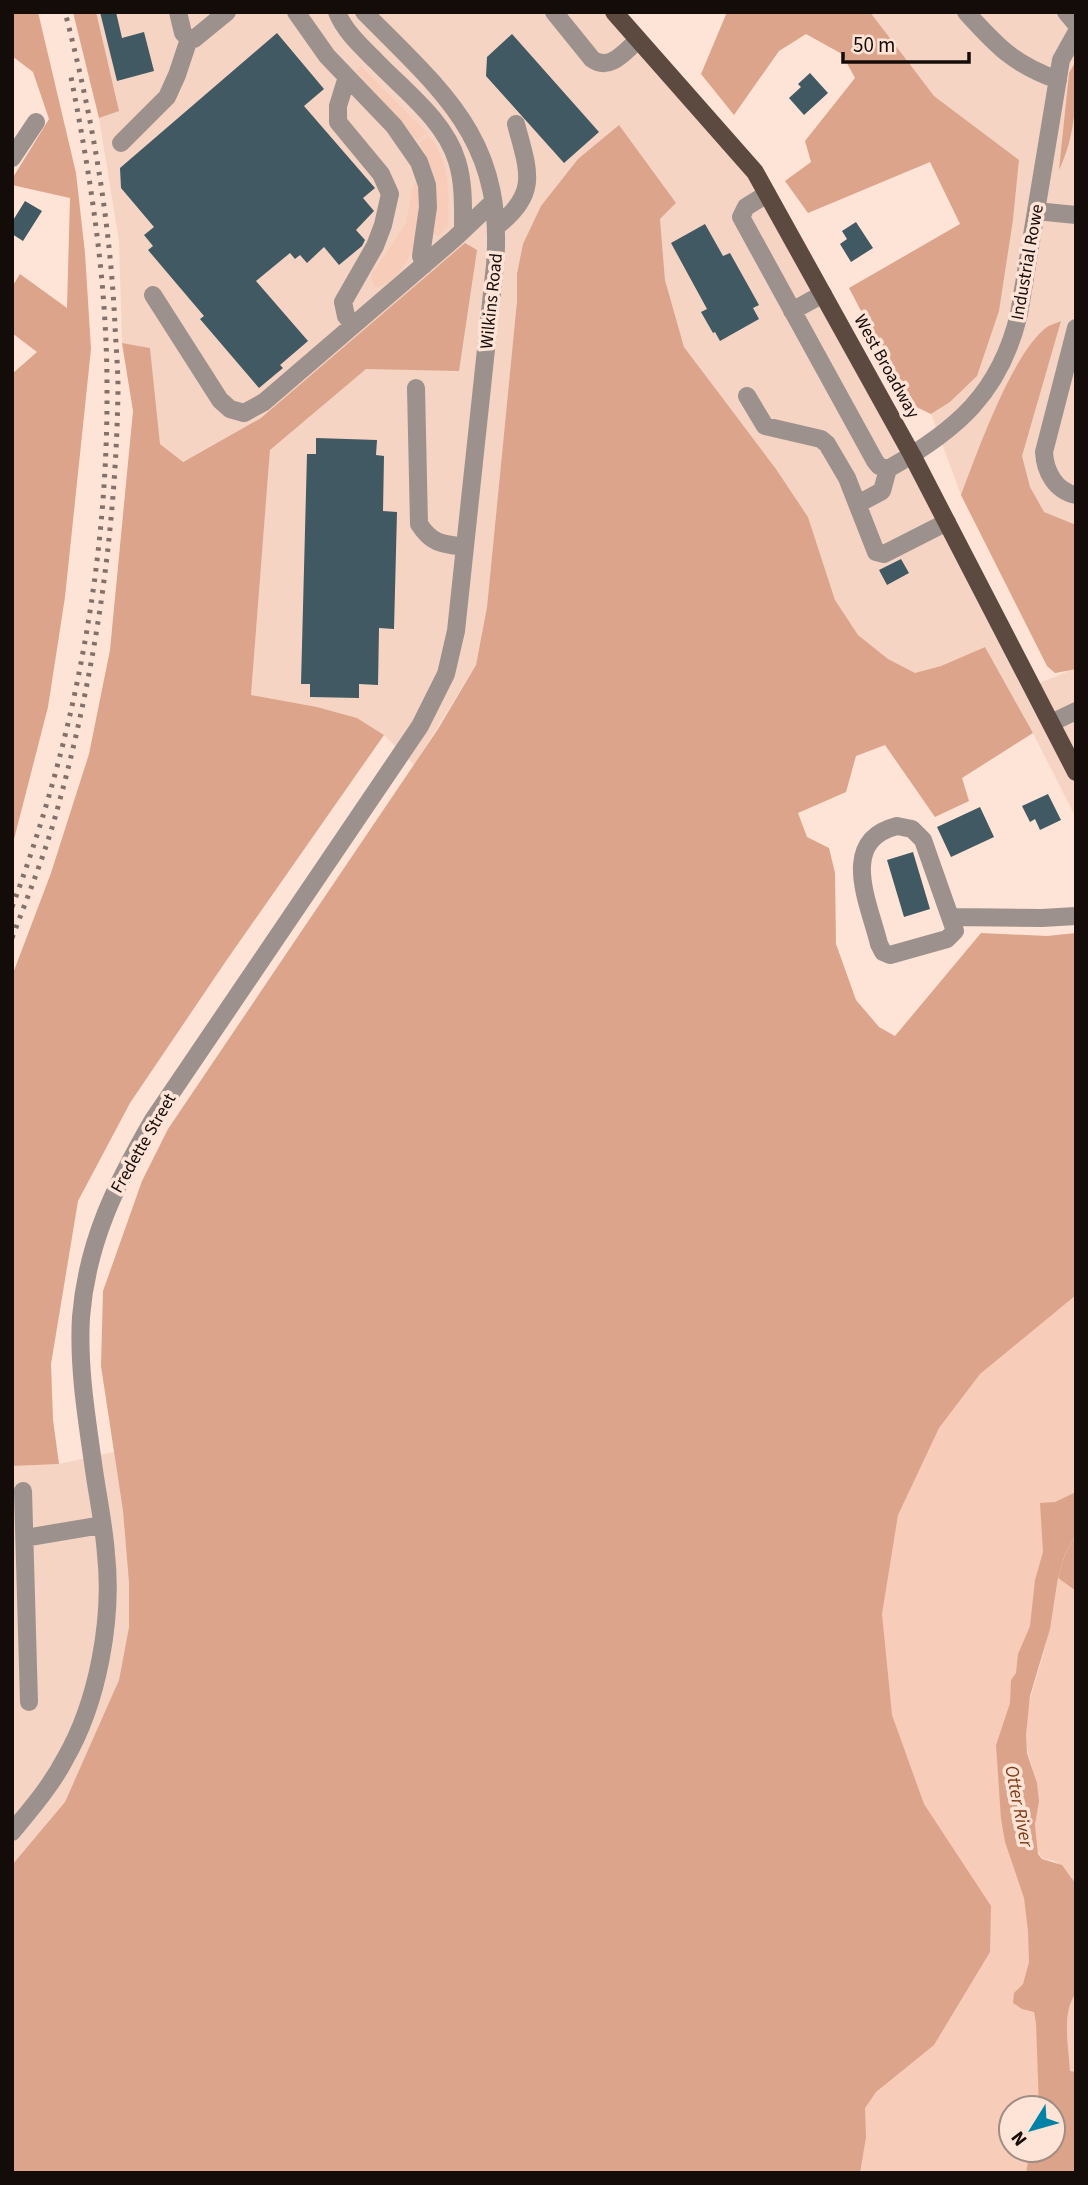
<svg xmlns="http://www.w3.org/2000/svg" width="1088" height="2185" viewBox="0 0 1088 2185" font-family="'Source Sans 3',sans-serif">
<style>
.built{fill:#f5d4c4}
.green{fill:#f7cdb9}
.forest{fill:#dca48a}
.water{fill:#dba48a}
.building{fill:#405963}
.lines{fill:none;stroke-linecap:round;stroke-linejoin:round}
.minor{stroke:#9c918c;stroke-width:18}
.major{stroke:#5c4a41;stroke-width:18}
.rail{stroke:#82716a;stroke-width:5;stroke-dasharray:3.5 7;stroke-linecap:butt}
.labels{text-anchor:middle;stroke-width:7;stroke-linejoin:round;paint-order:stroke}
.street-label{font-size:18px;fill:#140c08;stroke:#fee3d7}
.water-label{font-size:19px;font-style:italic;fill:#7b3812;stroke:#fee3d7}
</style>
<rect width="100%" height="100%" fill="#fee3d7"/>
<path class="built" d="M73 12H614L755 172 1032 686 1069 671 1055 673 1047 666 961 495 931 414 950 402 977 376 999 310 1013 220 1019 160 934 96 870 12H1076V818L1033 733 985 647 941 666 915 674 888 659 858 635 835 600 808 517 776 469 684 347 665 280 660 219 676 203 517 274V301L487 607 476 665 414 765 384 735 357 718 317 707 251 695 270 450 261 418 182 462 160 444 150 348 122 343 119 241 99 118Z
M114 1452 123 1511 129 1583V1627L119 1680 65 1802 12 1865V1466L59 1464Z"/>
<path class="green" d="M361 66 427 133 417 140 356 71Z
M429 136C451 163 449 194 448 227L438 236 434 234C433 195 441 179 419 143Z
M417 182C430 211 411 283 375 287L371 280 372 274 406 223 413 186Z
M687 902 1076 1230V1511L1008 1727 1053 2108H1011V2150H1053L1054 2173H639Z
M1058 1578 1076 1591V1884C1070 1875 1064 1866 1054 1861 1049 1859 1043 1861 1040 1855 1028 1840 1039 1815 1038 1798 1038 1776 1026 1757 1026 1735 1025 1709 1034 1686 1041 1662 1049 1634 1054 1607 1058 1578Z
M1076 1993V2072L1072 2074 1070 2072C1069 2048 1061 2013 1076 1993Z"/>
<path class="forest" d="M12 12H38L76 173 85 253 91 349 65 597 48 707 12 847V374L37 352 12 333V287L20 274 67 308 70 198 12 185V179L49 119 33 72 12 56Z
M73 12H96L119 111 99 118Z
M727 12H870L934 96 1019 160 1013 220 999 311 977 376 950 402 931 414 910 404 849 288 960 224 930 162 808 213 785 181 811 162 805 141 855 78 842 54 806 34 779 51 734 115 701 74Z
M1076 61C1076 100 1076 135 1059 170L1069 73Z
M619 125 676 203 660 219 665 280 684 347 776 469 808 517 835 600 858 635 888 659 915 673 941 666 985 647 1033 733 962 778 969 801 935 817 885 745 856 756 846 792 798 813 807 837 829 848 835 873 836 944 856 1000 879 1027 895 1036 981 933 1047 936 1076 933V1295L980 1374 939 1428 898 1515 882 1614 892 1715 924 1804 991 1906 990 1952 934 2045 876 2092 865 2108 866 2137 860 2173H12V1865L65 1802 119 1680 129 1627V1583L123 1511 101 1366 103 1291 142 1181 168 1129 438 729 476 665 487 607 517 301V274L523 244 541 206 578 159Z
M465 243 477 250 459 371 366 369 270 450 251 695 317 707 357 718 384 735 226 961 130 1103 78 1201 51 1364 53 1420 59 1464 12 1466V976L51 873 89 754 110 650 133 411 122 343 150 348 160 444 183 462 261 418Z
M1061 321 1022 456 1030 487 1044 512 1076 525V669L1055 673 1047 666 961 495C977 453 1012 353 1047 327 1050 325 1057 323 1061 321Z
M1076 1535V1591L1058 1578 1065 1554Z"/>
<path class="water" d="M1076 1492V1535L1065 1554 1058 1578 1050 1629 1030 1696 1026 1735 1027 1753 1037 1783 1039 1801 1035 1825 1038 1854 1042 1859 1062 1865 1076 1884V1993C1061 2013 1069 2048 1070 2071L1076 2072V2173H1026L1030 2150H1053V2108H1039L1036 2023 1034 2012 1022 2009 1013 2003 1014 1993 1023 1984 1029 1962 1028 1931 1024 1898 1005 1842 1001 1819 996 1745 1010 1703 1011 1680 1016 1673 1018 1654 1030 1626 1035 1580 1043 1552 1040 1503 1055 1502Z"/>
<path class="building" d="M100 12H116L122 38 144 32 154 71 117 81Z
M277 33 324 89 304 106 375 188 363 198 374 211 356 230 365 240 362 246 339 265 324 247 307 263 300 255 295 259 290 253 256 281 308 341 280 365 283 368 259 388 200 319 204 316 148 250 153 246 144 235 154 227 121 188 120 168Z
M512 34 599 132 564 163 486 76 487 57Z
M810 73 828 93 804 115 789 98 801 87 798 84Z
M25 201 42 211 23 241 12 234V222Z
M856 222 873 248 851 262 840 244 847 239 842 231Z
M705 224 723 256 730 253 759 305 753 308 759 319 720 341 715 332 713 333 701 312 707 309 671 243Z
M316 438 377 440 376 455 384 456 383 511 397 512 394 629 379 628 378 685 359 684V698L310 697V684H301L307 454H316Z
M901 559 909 573 887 585 879 570Z
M1048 794 1061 820 1040 830 1035 819 1030 822 1022 806Z
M980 807 994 837 951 857 937 827Z
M913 852 930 909 904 917 887 860Z"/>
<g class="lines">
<path class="minor" d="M178 12 183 33 189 39H194L227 12
M296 12 327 56 394 126 419 162 427 185 428 207 421 256 424 265
M337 12C344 31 363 48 377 62 405 91 445 121 457 161 464 183 463 207 463 230
M554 12 592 59C610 72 625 51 638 40
M966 12C997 46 1013 64 1058 80
M1066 12 1076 24
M347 77 338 106V122L381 174 390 194 383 225 375 246 343 302 346 316 353 325
M121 143 167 97 177 75 189 39
M12 158 36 122
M767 194 746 207 741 217 875 461 879 466 888 469C957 430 1000 393 1019 314L1061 60 1076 33
M1036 211 1076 215
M497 226C540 193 528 170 516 124
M153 295 220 400 230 409 244 413 264 402 455 238 493 202
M792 311 823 294
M1076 328 1044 452C1045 471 1055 491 1076 495
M416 388 419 524C432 544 442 544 465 547
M747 396 765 426 821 439 827 444 847 478 876 552 884 554 947 522
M858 504 882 491 888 469
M1051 723 1076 711
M897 826 912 829 923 840 955 931 947 939 890 955 883 952 879 944C869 903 838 841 897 826Z
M952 917 1042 918 1076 916
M23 1491 29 1702
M25 1538 102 1525
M12 1832C31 1809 51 1786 65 1759 98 1702 113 1619 106 1554 104 1526 98 1498 94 1470 87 1420 78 1368 81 1317 87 1242 116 1184 153 1120L420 726 446 674 456 631 495 265C505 140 444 93 364 12"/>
<path class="major" d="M614 12 755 172 912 455 1076 772"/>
<path class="rail" d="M12 907C74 742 108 564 107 388 107 283 91 179 71 77
M12 938C29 893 47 849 59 803 96 668 116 529 118 389 118 368 116 347 115 326 110 219 92 115 65 12"/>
</g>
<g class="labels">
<g class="street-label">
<text transform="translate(1027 262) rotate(-80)" y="6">Industrial Rowe</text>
<text transform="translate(491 301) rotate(-84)" y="6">Wilkins Road</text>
<text transform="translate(887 366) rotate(61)" y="6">West Broadway</text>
<text transform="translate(143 1143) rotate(-60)" y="6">Fredette Street</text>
</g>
<g class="water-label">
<text transform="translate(1020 1806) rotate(79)" y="7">Otter River</text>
</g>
</g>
<rect width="1088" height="2185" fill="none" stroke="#140c08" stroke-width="28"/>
<g transform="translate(1032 2129) rotate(233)"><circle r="33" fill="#fee3d7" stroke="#a08d84" stroke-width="2"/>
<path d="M0-5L12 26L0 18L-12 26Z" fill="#0082a6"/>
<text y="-10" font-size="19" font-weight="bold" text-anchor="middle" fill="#140c08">N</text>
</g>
<path d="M843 52v10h126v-10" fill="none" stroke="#140c08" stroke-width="3.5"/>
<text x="853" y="52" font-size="21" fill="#140c08" stroke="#fee3d7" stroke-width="5" paint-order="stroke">50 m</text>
</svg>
